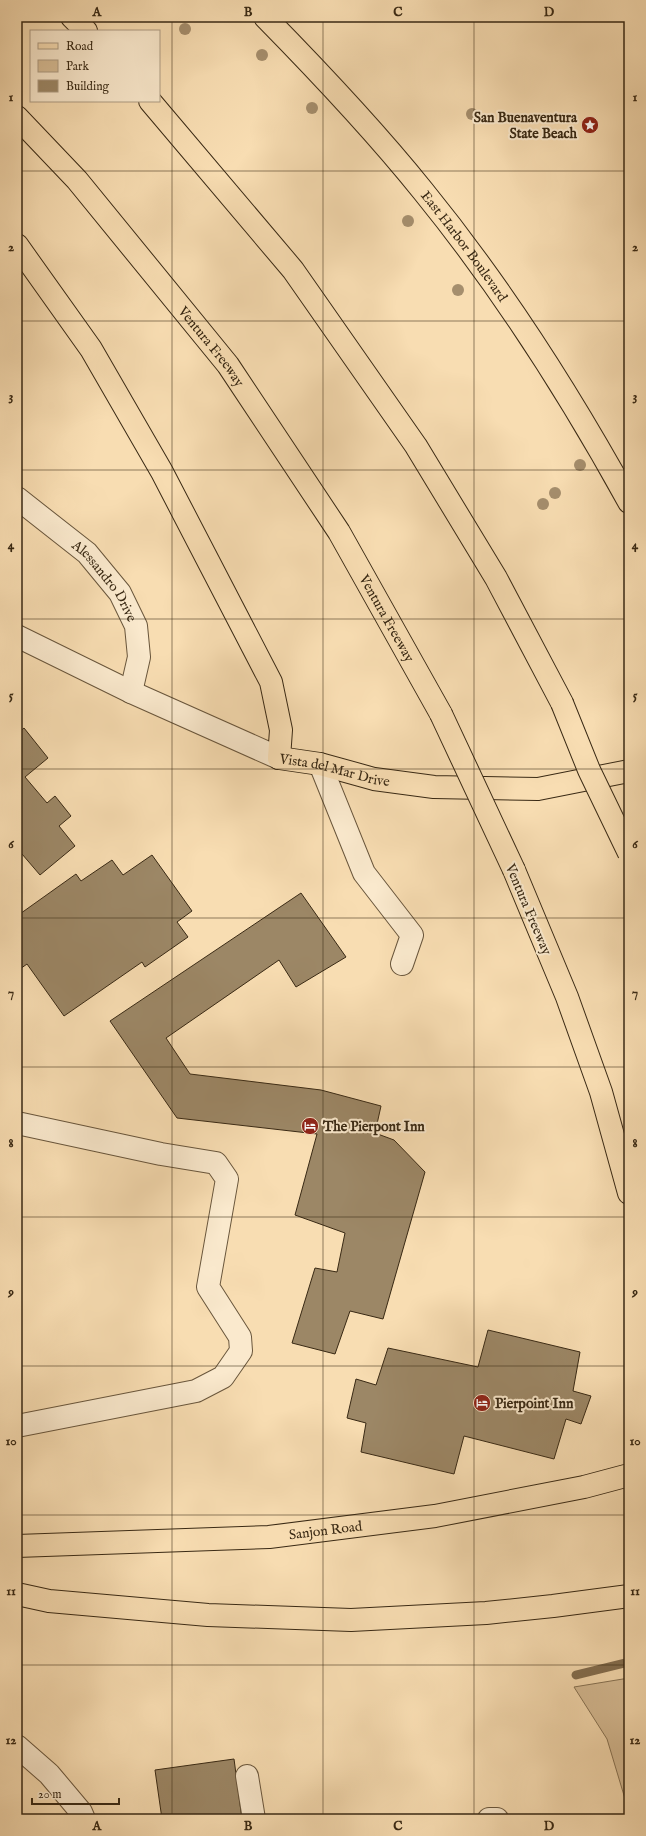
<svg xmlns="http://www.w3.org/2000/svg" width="646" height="1836" viewBox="0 0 646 1836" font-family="'IM FELL English',serif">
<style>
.green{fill:#d8be97;stroke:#887456}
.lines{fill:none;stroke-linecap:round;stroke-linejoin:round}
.stream{stroke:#857052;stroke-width:9}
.building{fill:#9c8766;stroke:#392914}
.minor-casing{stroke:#69563c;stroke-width:24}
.major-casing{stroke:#392914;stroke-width:24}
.highway-casing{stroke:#392914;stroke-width:24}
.minor{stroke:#fae9cd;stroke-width:22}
.major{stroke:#f8ddb2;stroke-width:22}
.highway{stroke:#f8ddb2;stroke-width:22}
.highway-bridge-casing{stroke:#392914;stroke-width:24;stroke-linecap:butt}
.highway-bridge{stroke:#f8ddb2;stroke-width:22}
.tree{fill:#a58e6d}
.grid{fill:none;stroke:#392914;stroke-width:1;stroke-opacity:0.55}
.labels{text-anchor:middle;stroke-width:4;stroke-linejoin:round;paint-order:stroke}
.poi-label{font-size:14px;font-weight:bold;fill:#392914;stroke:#fae9cd;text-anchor:start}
.street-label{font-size:14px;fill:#392914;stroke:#fae9cd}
.neatline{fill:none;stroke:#392914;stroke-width:1.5}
.grid-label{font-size:13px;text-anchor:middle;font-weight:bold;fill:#392914}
</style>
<rect width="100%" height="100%" fill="#f8ddb2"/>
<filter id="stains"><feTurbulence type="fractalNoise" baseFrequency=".005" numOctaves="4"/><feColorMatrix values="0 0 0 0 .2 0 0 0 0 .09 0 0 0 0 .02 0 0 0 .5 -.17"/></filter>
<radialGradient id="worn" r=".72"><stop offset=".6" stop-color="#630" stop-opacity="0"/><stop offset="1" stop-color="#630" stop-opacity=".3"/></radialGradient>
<path class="green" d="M629 1678V1812L607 1739 574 1687Z"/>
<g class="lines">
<path class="stream" d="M576 1675 629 1662"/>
</g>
<path class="building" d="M24 728 48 758 25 777 47 803 55 796 71 816 59 826 75 846 40 875 22 854 17 859V734Z
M152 855 192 911 177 922 188 937 145 967 142 962 64 1016 27 964 20 969 17 965V916L76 874 81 881 112 860 123 875Z
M301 893 346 957 296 987 279 960 166 1038 190 1074 321 1090 381 1106 375 1133 394 1140 425 1172 383 1319 350 1311 335 1354 292 1343 315 1268 337 1272 345 1233 295 1215 317 1134 177 1118 110 1021Z
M488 1330 580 1352 573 1391 591 1396 581 1424 566 1419 554 1459 464 1436 454 1474 361 1452 366 1423 347 1418 356 1379 376 1385 388 1348 478 1367Z
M234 1759 242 1819H162L155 1770Z"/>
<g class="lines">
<defs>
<g id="minor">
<path id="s1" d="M17 498 87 553 120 593 136 626 139 657 131 692"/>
<path d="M17 636 131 692 279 758"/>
<path d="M320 764 364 873 412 935 402 964"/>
<path d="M17 1123 161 1154 216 1163 227 1179 208 1287 240 1337 241 1351 223 1377 196 1391 17 1426"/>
<path d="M17 1746 49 1774 81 1812 84 1819"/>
<path d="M247 1776 254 1819"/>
<path d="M489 1819H497"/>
</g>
<g id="major">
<path id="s2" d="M265 17C320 73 374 130 423 191 502 288 569 393 629 502"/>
<path id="s3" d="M279 758 320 764 374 779 434 787 538 789 629 771"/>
<path id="s4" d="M17 1546 269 1537 435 1516 584 1487 629 1475"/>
<path d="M17 1594 49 1601 208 1615 351 1620 486 1613 553 1606 629 1596"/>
</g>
<g id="highway">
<path d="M72 17 86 31"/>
<path d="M150 101 293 270 416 446 496 578 562 703"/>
<path id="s5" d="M17 117 77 180 228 365 339 532 441 714"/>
<path d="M17 245 91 349 162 472 271 682 281 730 279 758"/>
<path d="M514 870 567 997 601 1092 629 1193"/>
</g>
</defs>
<use href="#minor" class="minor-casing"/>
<use href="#major" class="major-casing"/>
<use href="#highway" class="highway-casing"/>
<use href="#minor" class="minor"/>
<use href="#major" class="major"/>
<use href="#highway" class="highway"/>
<defs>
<path id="highway-bridge" d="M562 703 589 770 629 853
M441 714 514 870"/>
</defs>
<use href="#highway-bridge" class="highway-bridge-casing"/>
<use href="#highway-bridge" class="highway-bridge"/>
</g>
<g class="tree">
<circle cx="185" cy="29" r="6"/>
<circle cx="262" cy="55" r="6"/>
<circle cx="312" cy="108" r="6"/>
<circle cx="472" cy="114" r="6"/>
<circle cx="408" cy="221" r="6"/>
<circle cx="458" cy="290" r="6"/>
<circle cx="580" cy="465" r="6"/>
<circle cx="555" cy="493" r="6"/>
<circle cx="543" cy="504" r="6"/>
</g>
<path class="grid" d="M172 17V1819M323 17V1819M474 17V1819M17 171H629M17 321H629M17 470H629M17 619H629M17 769H629M17 918H629M17 1067H629M17 1217H629M17 1366H629M17 1515H629M17 1665H629"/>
<defs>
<symbol id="sight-disc" viewBox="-11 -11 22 22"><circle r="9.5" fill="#8f2418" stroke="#fae9cd"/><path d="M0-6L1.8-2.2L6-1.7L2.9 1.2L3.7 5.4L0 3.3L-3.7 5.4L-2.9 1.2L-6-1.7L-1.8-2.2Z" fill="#fff"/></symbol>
<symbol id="hotel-disc" viewBox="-11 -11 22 22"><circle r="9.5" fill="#8f2418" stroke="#fae9cd"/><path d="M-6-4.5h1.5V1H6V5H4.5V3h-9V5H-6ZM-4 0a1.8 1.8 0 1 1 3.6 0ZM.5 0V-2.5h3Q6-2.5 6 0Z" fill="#fff"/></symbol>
</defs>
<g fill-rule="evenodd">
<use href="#sight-disc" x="580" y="115" width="20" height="20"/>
<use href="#hotel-disc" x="300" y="1116" width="20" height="20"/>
<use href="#hotel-disc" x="472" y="1393" width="20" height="20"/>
</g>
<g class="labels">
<g class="poi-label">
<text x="577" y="122" text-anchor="end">San Buenaventura<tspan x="577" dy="16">State Beach</tspan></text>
<text x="323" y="1131">The Pierpont Inn</text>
<text x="495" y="1408">Pierpoint Inn</text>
</g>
<g class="street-label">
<text dy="5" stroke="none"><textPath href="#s2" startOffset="304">East Harbor Boulevard</textPath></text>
<text dy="5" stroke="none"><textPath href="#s5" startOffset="301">Ventura Freeway</textPath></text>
<text dy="5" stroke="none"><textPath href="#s1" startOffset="122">Alessandro Drive</textPath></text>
<text dy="5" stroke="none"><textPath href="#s5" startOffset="625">Ventura Freeway</textPath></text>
<text dy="5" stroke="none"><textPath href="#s3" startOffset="57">Vista del Mar Drive</textPath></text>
<text transform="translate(529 909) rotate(67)" y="5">Ventura Freeway</text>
<text dy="5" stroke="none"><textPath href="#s4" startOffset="309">Sanjon Road</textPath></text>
</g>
</g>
<rect width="646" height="1836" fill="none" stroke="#f8ddb2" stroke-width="44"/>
<rect x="30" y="30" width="130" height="72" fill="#fae9cd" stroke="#ad9c83"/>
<rect x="38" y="43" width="20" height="6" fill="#f8ddb2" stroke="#ad9c83"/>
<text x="66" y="50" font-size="12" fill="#392914">Road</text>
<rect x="38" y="60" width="20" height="12" fill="#d8be97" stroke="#ad9c83"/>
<text x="66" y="70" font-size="12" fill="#392914">Park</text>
<rect x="38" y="80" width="20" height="12" fill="#9c8766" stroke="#ad9c83"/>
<text x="66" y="90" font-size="12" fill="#392914">Building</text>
<path d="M32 1798v6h87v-6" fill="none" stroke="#392914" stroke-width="2"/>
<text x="38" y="1798" font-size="12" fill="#392914" stroke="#fae9cd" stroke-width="3" paint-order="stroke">20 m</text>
<rect x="22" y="22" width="602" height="1792" class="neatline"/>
<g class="grid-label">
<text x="97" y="16">A</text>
<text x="248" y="16">B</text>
<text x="398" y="16">C</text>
<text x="549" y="16">D</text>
<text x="11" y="101">1</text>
<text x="635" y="101">1</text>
<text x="11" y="251">2</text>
<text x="635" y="251">2</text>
<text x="11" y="400">3</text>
<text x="635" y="400">3</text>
<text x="11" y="549">4</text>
<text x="635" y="549">4</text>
<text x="11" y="699">5</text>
<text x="635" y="699">5</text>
<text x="11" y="848">6</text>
<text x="635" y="848">6</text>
<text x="11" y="997">7</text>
<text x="635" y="997">7</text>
<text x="11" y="1147">8</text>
<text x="635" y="1147">8</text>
<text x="11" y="1296">9</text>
<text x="635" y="1296">9</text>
<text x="11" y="1445">10</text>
<text x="635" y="1445">10</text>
<text x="11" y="1595">11</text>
<text x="635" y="1595">11</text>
<text x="11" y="1744">12</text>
<text x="635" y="1744">12</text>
<text x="97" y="1830">A</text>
<text x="248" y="1830">B</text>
<text x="398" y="1830">C</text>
<text x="549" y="1830">D</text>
</g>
<rect width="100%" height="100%" filter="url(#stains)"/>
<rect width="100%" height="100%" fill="url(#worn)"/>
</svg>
